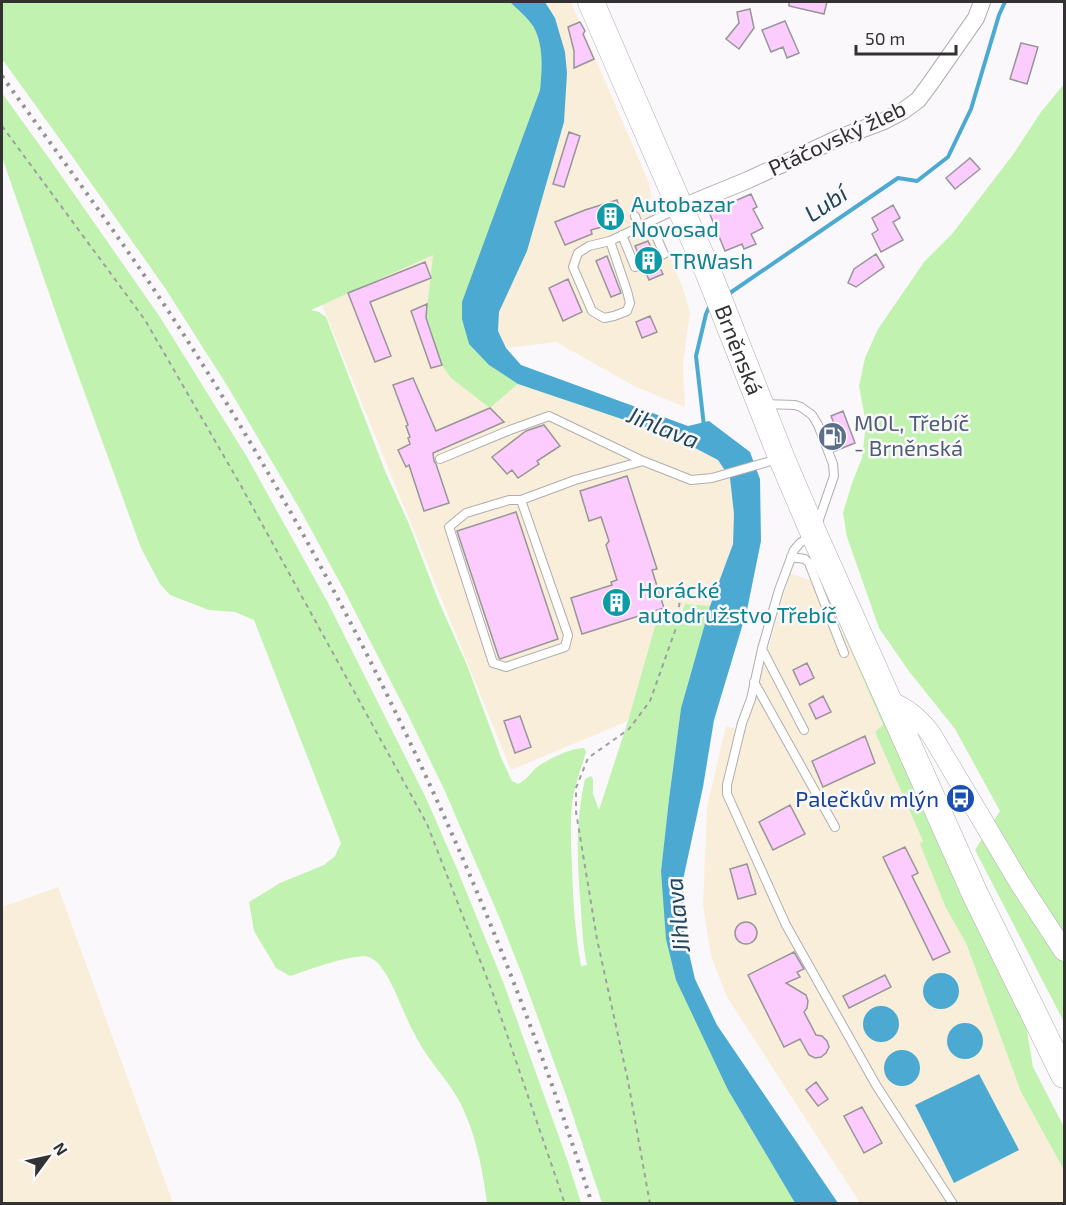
<svg xmlns="http://www.w3.org/2000/svg" width="1066" height="1205" viewBox="0 0 1066 1205" font-family="'Exo 2',sans-serif">
<style>
.industrial{fill:#f9eed9}
.green{fill:#c1f2b0}
.water{fill:#4caad2}
.lines{fill:none;stroke-linecap:round;stroke-linejoin:round}
.stream{stroke:#4caad2;stroke-width:4}
.building{fill:#fcccff;stroke:#989598;stroke-width:1.5}
.service-casing{stroke:#b0adb0;stroke-width:10}
.minor-casing{stroke:#b0adb0;stroke-width:18}
.tertiary-casing{stroke:#b0adb0;stroke-width:21}
.primary-casing{stroke:#b0adb0;stroke-width:27}
.path{stroke:#a09ea0;stroke-width:2;stroke-dasharray:4.5 4.5;stroke-linecap:butt}
.service{stroke:#fff;stroke-width:8}
.minor{stroke:#fff;stroke-width:16}
.tertiary{stroke:#fff;stroke-width:20}
.primary{stroke:#fff;stroke-width:26}
.rail{stroke:#949294;stroke-width:4;stroke-dasharray:3 6;stroke-linecap:butt}
.labels{text-anchor:middle;stroke-width:5;stroke-linejoin:round;paint-order:stroke}
.street-label{font-size:22px;fill:#333233;stroke:#fbf8fb}
.culture-label{font-size:22px;fill:#0d838f;stroke:#fbf8fb;text-anchor:start}
.service-label{font-size:22px;fill:#4e5e75;stroke:#fbf8fb;text-anchor:start}
.transit-label{font-size:22px;fill:#164399;stroke:#fbf8fb;text-anchor:end}
.water-label{font-size:24px;font-style:italic;fill:#20485a;stroke:#fbf8fb}
</style>
<rect width="100%" height="100%" fill="#fbf8fb"/>
<path class="industrial" d="M545 2H571L649 183 651 194 649 205 653 220 683 288 690 312 683 364 685 407 636 387 556 342 506 348 498 331 499 312 527 251 555 18Z
M433 255 426 318 490 408 518 384 672 436 718 460 730 478 734 514 733 544 710 606 685 604 682 613 669 617 655 626 628 721 511 770 322 305Z
M790 573 813 581 833 636 844 633 883 726 875 732 923 841 946 908 966 943 1021 1092 1064 1170V1203H860L727 997 711 956 703 905 707 807 726 726 745 731Z
M58 887 173 1203H2V907Z"/>
<path class="green" d="M2 2H510C517 9 527 17 533 26 544 44 542 70 540 90L492 221 489 365 518 384 490 408 451 378 442 365 426 318 433 255 311 310 319 312 326 317 385 471 409 524 439 602 467 665 502 760 512 781 518 784C526 780 530 774 536 768 546 760 572 747 584 748L586 752C581 769 574 787 572 805 570 825 571 846 572 865 573 899 575 933 581 966L587 965C583 946 582 928 581 909 577 864 575 824 585 779L591 776 593 779V794L599 810 628 721 655 626 669 617 682 613 685 604 710 606 681 708 669 799 661 871 728 1090 795 1203H602L567 1098 523 977 500 919 444 789 407 713 345 592 301 511 228 387 165 288 67 149 2 59Z
M1064 84V1022L975 850 1000 811 955 729 908 670 879 628 847 537 843 513 852 483 862 458 866 424 859 386 865 358 878 329 924 262 952 234 1012 156 1041 112Z
M2 93 51 161 160 317 247 457 327 601 426 798 457 869 504 984 568 1162 581 1203H487C483 1172 477 1140 464 1111 456 1091 441 1075 429 1058 414 1037 404 1012 394 989 388 978 381 962 369 957 355 952 306 971 290 976L276 968 254 931 249 902 280 883 324 865 335 856 341 843 254 620 235 612 209 610 170 595 160 584 141 548 60 325 2 157Z
M808 552 1024 1014 1033 1067 1064 1127V1170L1021 1092 966 943 946 908 920 844 923 841 875 732 883 725Z"/>
<path class="water" d="M510 2H545L555 18 565 52 567 73 564 122 527 251 499 312 498 331 506 348 521 365 688 426 709 421 750 452 760 479 761 541 747 610 714 720 703 787 683 880 684 932 695 979 717 1025 838 1203H795L728 1090 676 980 666 939 661 871 669 799 681 708 710 606 733 544 734 514 730 478 718 460 672 436 518 384 489 365 469 344 462 319V302L540 90C542 70 544 44 533 26 527 17 517 9 510 2Z
M923 991a18 18 0 1 1 36 0a18 18 0 1 1-36 0Z
M863 1024a18 18 0 1 1 36 0a18 18 0 1 1-36 0Z
M947 1041a18 18 0 1 1 36 0a18 18 0 1 1-36 0Z
M884 1068a18 18 0 1 1 36 0a18 18 0 1 1-36 0Z
M979 1074 1019 1150 954 1183 915 1105Z"/>
<g class="lines">
<path class="stream" d="M727 295 898 178 917 181 948 157 971 109 999 15 1005 2
M704 426 696 356 706 314 710 305"/>
</g>
<path class="building" d="M789 2H827L824 14 789 6Z
M750 9 754 28 739 49 726 39 739 23 737 12Z
M785 21 799 53 787 58 783 47 771 52 762 30Z
M580 22 585 31 583 34 594 59 574 68V51L568 27Z
M1021 43 1038 47 1027 84 1010 79Z
M569 132 580 136 564 187 553 184Z
M970 158 980 169 955 189 946 178Z
M751 194 757 207 753 209 763 228 751 234 756 244 744 249 742 244 725 251 709 212Z
M617 200 623 221 591 230 592 234 565 245 555 222 585 210Z
M893 205 900 218 893 222 903 240 881 252 872 234 878 230 872 218Z
M648 241 653 252 650 255V260L653 264H658L663 274 649 280 645 270 649 266V261L645 258H640L635 246Z
M876 254 884 267 856 287 848 283 854 269Z
M607 256 621 293 611 297 596 261Z
M425 262 431 278 370 302 391 356 375 362 348 293Z
M568 279 582 312 563 321 549 288Z
M427 304 426 318 442 365 431 368 411 311Z
M650 316 657 332 642 338 636 322Z
M413 378 436 431 490 408 504 422 433 453 434 461 436 464 449 503 424 511 409 465 406 467 398 450 410 444 408 438 410 437 406 426 408 425 393 385Z
M843 411 855 443 835 451 826 429 835 426 831 416Z
M544 425 560 446 537 461 539 464 518 478 512 470 507 474 492 457 526 431Z
M627 476 657 569 652 570 664 608 582 634 571 598 612 585 611 582 617 580 606 545 609 541 601 517 589 521 580 491Z
M516 512 558 639 500 659 499 658 457 531Z
M807 663 814 678 800 685 793 670Z
M823 696 831 712 816 719 809 704Z
M520 716 531 747 515 753 504 721Z
M865 736 875 763 823 787 812 761Z
M790 805 805 834 773 850 759 822Z
M905 847 918 873 912 876 950 952 933 960 883 857Z
M747 864 756 894 738 899 730 869Z
M735 933a11 11 0 1 1 22 0a11 11 0 1 1-22 0Z
M794 952 804 969 797 972 800 977 786 983 806 995 808 1001 807 1008 804 1012 816 1035 822 1036 827 1041 829 1047 826 1053 821 1057 815 1058 809 1055 800 1039 784 1047 748 975Z
M885 975 891 987 849 1008 843 996Z
M816 1082 828 1099 818 1106 806 1090Z
M862 1107 882 1143 864 1153 844 1116Z"/>
<g class="lines">
<defs>
<path id="service" d="M635 216 639 227
M650 222 664 254 656 258
M622 235 635 267 643 264
M610 241 627 291 630 303 627 311 614 316 604 318 592 311 573 267 578 253 589 246 610 241 677 209
M764 404 795 405 801 407 812 415 818 425 833 464 834 476 814 534 800 543 794 550 779 590 762 649 751 699 742 723 727 785V794L786 925 876 1085 953 1204
M440 459 510 430 549 416 643 461
M521 500 568 635 565 647 506 667 493 663 449 527 466 513 509 500H521L575 480 643 461 691 480 712 478 778 459
M791 557 805 559 809 563 844 653
M762 649 804 730
M754 682 835 827"/>
<path id="minor" d="M680 208 748 180 839 138 884 121 903 111 918 100 930 84 976 18 982 2"/>
<path id="tertiary" d="M888 701C906 707 919 718 931 734L1019 882 1064 951"/>
<g id="primary">
<path id="s1" d="M591 2 709 274 782 459 814 534 975 894 1064 1075"/>
</g>
</defs>
<use href="#service" class="service-casing"/>
<use href="#minor" class="minor-casing"/>
<use href="#tertiary" class="tertiary-casing"/>
<use href="#primary" class="primary-casing"/>
<path class="path" d="M2 126 145 320 240 484 427 824 492 991 565 1204
M650 1204 628 1081 597 939 576 812V788L588 758 629 729 650 701 675 631 682 588"/>
<use href="#service" class="service"/>
<use href="#minor" class="minor"/>
<use href="#tertiary" class="tertiary"/>
<use href="#primary" class="primary"/>
<path class="rail" d="M2 76C58 154 116 232 169 312 349 588 492 889 592 1204"/>
</g>
<defs>
<symbol id="building-disc" viewBox="-11 -11 22 22"><circle r="9.5" fill="#0f9aa8" stroke="#fbf8fb"/><path d="M-4-6H4V6H1V3H-1V6H-4ZM-2.5-4.3h1.7v1.8h-1.7ZM.8-4.3h1.7v1.8H.8ZM-2.5-1h1.7V.8h-1.7ZM.8-1h1.7V.8H.8Z" fill="#fff"/></symbol>
<symbol id="fuel-disc" viewBox="-11 -11 22 22"><circle r="9.5" fill="#5c6f8a" stroke="#fbf8fb"/><path d="M-5.5-6h7V0h2V4h1.3V-2.5L3-4.5l.8-.8L6-3V5H2.5V1h-1V6h-7ZM-4.2-4.7v3.2H.2V-4.7Z" fill="#fff"/></symbol>
<symbol id="bus-disc" viewBox="-11 -11 22 22"><circle r="9.5" fill="#1a4fb4" stroke="#fbf8fb"/><path d="M-5-6H5V4H4V6H2V4H-2V6H-4V4H-5ZM-3.5-4V0h7V-4ZM-3.5 1.2v1.5H-2V1.2ZM2 1.2v1.5H3.5V1.2Z" fill="#fff"/></symbol>
</defs>
<g fill-rule="evenodd">
<use href="#building-disc" x="594" y="200" width="33" height="33"/>
<use href="#building-disc" x="632" y="244" width="33" height="33"/>
<use href="#fuel-disc" x="816" y="420" width="33" height="33"/>
<use href="#building-disc" x="600" y="586" width="33" height="33"/>
<use href="#bus-disc" x="944" y="782" width="33" height="33"/>
</g>
<g class="labels">
<g class="street-label">
<text transform="translate(837 138) rotate(-25)" y="8">Ptáčovský žleb</text>
<text dy="8" stroke="none"><textPath href="#s1" startOffset="378">Brněnská</textPath></text>
</g>
<g class="culture-label">
<text x="631" y="212">Autobazar<tspan x="631" dy="25">Novosad</tspan></text>
<text x="670" y="269">TRWash</text>
<text x="638" y="598">Horácké<tspan x="638" dy="25">autodružstvo Třebíč</tspan></text>
</g>
<g class="service-label">
<text x="854" y="431">MOL, Třebíč<tspan x="854" dy="25">- Brněnská</tspan></text>
</g>
<g class="transit-label">
<text x="939" y="807">Palečkův mlýn</text>
</g>
<g class="water-label">
<text transform="translate(826 204) rotate(-34)" y="8">Lubí</text>
<text transform="translate(663 428) rotate(22)" y="8">Jihlava</text>
<text transform="translate(678 915) rotate(-96)" y="8">Jihlava</text>
</g>
</g>
<rect width="1066" height="1205" fill="none" stroke="#333233" stroke-width="6"/>
<g transform="translate(48 1157) rotate(57)" stroke="#fbf8fb" stroke-width="4.5" paint-order="stroke">
<path d="M0-4.5L10 22L0 15L-10 22Z" fill="#333233"/>
<text y="-9" font-size="16" font-weight="bold" text-anchor="middle" fill="#333233">N</text>
</g>
<path d="M856 45v9h100v-9" fill="none" stroke="#333233" stroke-width="3"/>
<text x="865" y="45" font-size="18" fill="#333233" stroke="#fbf8fb" stroke-width="4.5" paint-order="stroke">50 m</text>
</svg>
